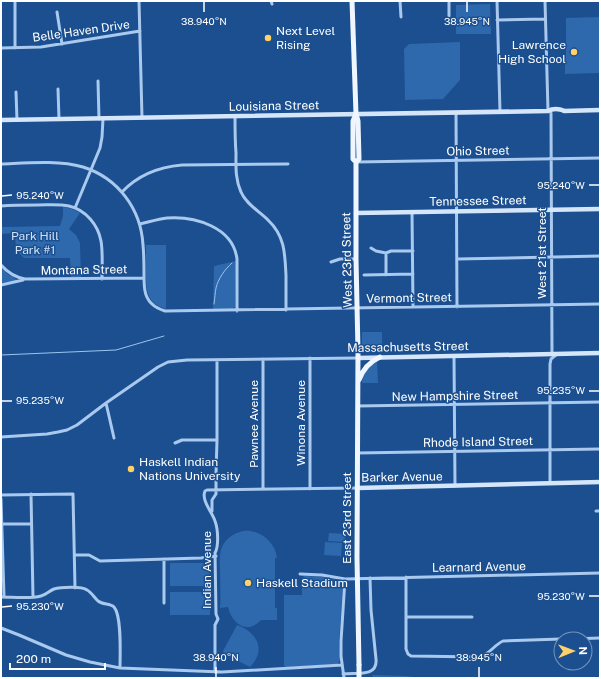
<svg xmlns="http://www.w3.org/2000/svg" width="601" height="679" viewBox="0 0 601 679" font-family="'Public Sans',sans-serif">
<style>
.green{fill:#2e69ad}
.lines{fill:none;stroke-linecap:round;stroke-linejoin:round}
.stream{stroke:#9cc4f0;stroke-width:1}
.street{stroke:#a9c9ee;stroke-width:3}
.secondary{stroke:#d6e6fa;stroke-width:4.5}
.primary{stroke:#f0f6ff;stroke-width:5}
.primary-bridge{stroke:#f0f6ff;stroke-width:5}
.ticks{fill:none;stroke:#fff;stroke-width:1.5}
.poi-dot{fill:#ffd166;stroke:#1b4f8f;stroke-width:1.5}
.labels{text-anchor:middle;stroke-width:3;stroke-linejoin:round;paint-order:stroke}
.street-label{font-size:12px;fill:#fff;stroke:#1b4f8f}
.poi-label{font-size:12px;fill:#fff;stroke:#1b4f8f;text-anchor:start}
.park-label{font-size:12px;fill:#cfe3fa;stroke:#1b4f8f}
.ticks-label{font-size:10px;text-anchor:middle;fill:#fff;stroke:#1b4f8f;stroke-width:3;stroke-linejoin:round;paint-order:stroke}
</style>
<rect width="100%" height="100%" fill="#1b4f8f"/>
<path class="green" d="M490 4 491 34H456V5Z
M600 17V73L565 74V57L566 56V18Z
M460 42V80L443 99 405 100 404 49 409 44Z
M63 207 72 209 80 213 69 229 76 235 80 243 81 277H71L70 258H24L16 250 15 233 1 234V227L60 226 63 216Z
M146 245H166V309C145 303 146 288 146 270 146 262 146 253 146 245Z
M236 261 235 307 232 309H213L214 266Z
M1 268 9 275 15 278 16 280 1 283Z
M362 332H382V352H367L364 351 362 348Z
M377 361 378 383H362C362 373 369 365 377 361Z
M243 531C259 529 275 541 277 558H275V608H277V620H261C247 635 232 624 228 607L220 608C221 596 220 583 220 570 220 566 219 561 220 558 220 543 230 534 243 531Z
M329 533 346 534 345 542 328 541Z
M325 542 342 543 341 556 324 555Z
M170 563H209L210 586H170Z
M304 576 322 577 341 581 343 583 339 642 340 660 339 662 337 664 287 667 284 666V595H302V580Z
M170 592H210V615H170Z
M237 625C257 632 267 650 250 667L224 654 223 651Z
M372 675 406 676 421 678H374Z"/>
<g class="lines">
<path class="stream" d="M214 304C215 298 215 293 216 288 218 279 225 269 232 263
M1 355 116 350 164 336"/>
<path class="street" d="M15 1V48
M139 1 142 118
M271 1 272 4
M400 1 401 17
M449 1V16
M497 1 500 112
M545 1 548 111
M57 12 62 44
M497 20 545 19
M1 48 41 47 140 31
M98 81 99 119
M58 89 59 119
M16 92 17 120
M456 113 457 307
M551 113 552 354
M235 116C235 128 235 141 236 153 236 166 235 179 241 192 246 204 259 211 268 220 285 236 285 254 286 276 286 287 286 298 286 310
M356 162 600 158
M1 164C27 163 58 160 83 167 118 178 141 209 143 245 144 255 144 265 144 275 144 280 144 286 145 291 147 302 155 308 165 311L600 304
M122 192C138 175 159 167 182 165L288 164
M1 206C13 205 26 205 38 205 49 205 59 204 69 206 86 210 98 225 101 241 103 253 102 266 102 279
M75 208 100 148 102 137 103 119
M412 212 413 307
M140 224C149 222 158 219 167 218 195 216 233 227 237 259V311
M371 248 376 251 386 253 391 251H413
M386 253V275
M457 259 600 256
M331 262 340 259H356
M1 265C8 273 15 277 25 279L144 278
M364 275 413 274
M1 285 23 280
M454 356 455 486
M310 358V489
M263 359V489
M106 403 114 438
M358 406 600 402
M1 437 47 434 58 432 67 430 77 425 106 403 158 367 168 362 187 360 358 358
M175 443 182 440H217
M357 453 600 449
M550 483V364L551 359 557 354
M31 494 33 597
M1 495 73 494 75 588
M1 499 4 597
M212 511V500L216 494V474L217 440V360
M596 511H600
M1 524H31
M75 555H89L100 561 201 558 216 556
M300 574 322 575 345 579 600 573
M406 577V649L408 654 411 656 480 657C490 654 494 645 503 641L561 639
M1 597C12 597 30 599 41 596 46 595 49 591 54 589 60 587 82 586 87 590 91 592 94 597 98 601 103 605 110 603 114 607 122 616 120 655 120 668
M164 603V559
M406 617H472
M1 628 19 635 66 655 90 662 120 668 222 672 342 665
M571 639 600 638
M215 672V625L218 619 216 614 215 553C219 546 218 529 215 521 212 512 201 500 205 491L207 490 357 488
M343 674C355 672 378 678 376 659L371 610 370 578
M344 678 341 656V641L345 579"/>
<path class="secondary" d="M564 111 600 110
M1 120 548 111C553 108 560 109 565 111
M356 213 600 209
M358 358 600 353
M357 488 600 482"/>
<path class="primary" d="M352 1 356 114 358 121 359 159 356 162V259L358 351 357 558 359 665
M356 114 353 121V159L356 162
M359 380C363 369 369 362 380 357"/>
<path class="primary-bridge" d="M359 665V678"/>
</g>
<path class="ticks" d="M204 2V12M467 2V12M589 185H599M2 196 12 195M589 391H599M2 401H12M589 596H599M2 607 12 606M216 667V677M479 667V677"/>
<g class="poi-dot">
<circle cx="268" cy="38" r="4"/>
<circle cx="574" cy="52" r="4"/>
<circle cx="131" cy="469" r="4"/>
<circle cx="248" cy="583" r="4"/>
</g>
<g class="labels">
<g class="street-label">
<text transform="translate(81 31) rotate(-8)" y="4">Belle Haven Drive</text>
<text transform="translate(274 106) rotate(-1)" y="4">Louisiana Street</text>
<text transform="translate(478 151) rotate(-1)" y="4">Ohio Street</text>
<text transform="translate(478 201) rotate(-1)" y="4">Tennessee Street</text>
<text transform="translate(542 253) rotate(-90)" y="4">West 21st Street</text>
<text transform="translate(347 260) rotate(-91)" y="4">West 23rd Street</text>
<text transform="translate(84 270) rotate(-1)" y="4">Montana Street</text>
<text transform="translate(409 298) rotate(-1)" y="4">Vermont Street</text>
<text transform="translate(408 347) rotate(-1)" y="4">Massachusetts Street</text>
<text transform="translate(455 396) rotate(-1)" y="4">New Hampshire Street</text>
<text transform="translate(301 423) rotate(-90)" y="4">Winona Avenue</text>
<text transform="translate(254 424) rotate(-90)" y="4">Pawnee Avenue</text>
<text transform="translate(478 442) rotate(-1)" y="4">Rhode Island Street</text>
<text transform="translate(402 477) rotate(-1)" y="4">Barker Avenue</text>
<text transform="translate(347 518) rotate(-90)" y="4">East 23rd Street</text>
<text transform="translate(479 567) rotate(-1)" y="4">Learnard Avenue</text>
<text transform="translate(207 570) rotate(-90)" y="4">Indian Avenue</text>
</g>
<g class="poi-label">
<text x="276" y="35">Next Level<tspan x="276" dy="14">Rising</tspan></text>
<text x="566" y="49" text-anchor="end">Lawrence<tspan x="566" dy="14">High School</tspan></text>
<text x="139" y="466">Haskell Indian<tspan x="139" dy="14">Nations University</tspan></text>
<text x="256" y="587">Haskell Stadium</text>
</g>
<g class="park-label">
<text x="35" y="240">Park Hill<tspan x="35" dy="14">Park #1</tspan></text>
</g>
</g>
<g class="ticks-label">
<text x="204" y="25">38.940°N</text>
<text x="467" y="25">38.945°N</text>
<text x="561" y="189">95.240°W</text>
<text x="40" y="199">95.240°W</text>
<text x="561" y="394">95.235°W</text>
<text x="40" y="404">95.235°W</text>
<text x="561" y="600">95.230°W</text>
<text x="40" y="610">95.230°W</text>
<text x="216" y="661">38.940°N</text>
<text x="479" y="661">38.945°N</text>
</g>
<rect width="601" height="679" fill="none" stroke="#ffffff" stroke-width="4"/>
<g transform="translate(573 651) rotate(89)"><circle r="19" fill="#1b4f8f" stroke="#7695bc"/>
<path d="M0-3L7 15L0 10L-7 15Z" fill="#ffd166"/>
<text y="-6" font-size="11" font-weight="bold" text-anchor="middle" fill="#ffffff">N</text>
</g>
<path d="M10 663v6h95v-6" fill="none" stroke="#ffffff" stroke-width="2"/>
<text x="16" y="663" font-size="12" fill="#ffffff" stroke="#1b4f8f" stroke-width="3" paint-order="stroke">200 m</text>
</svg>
